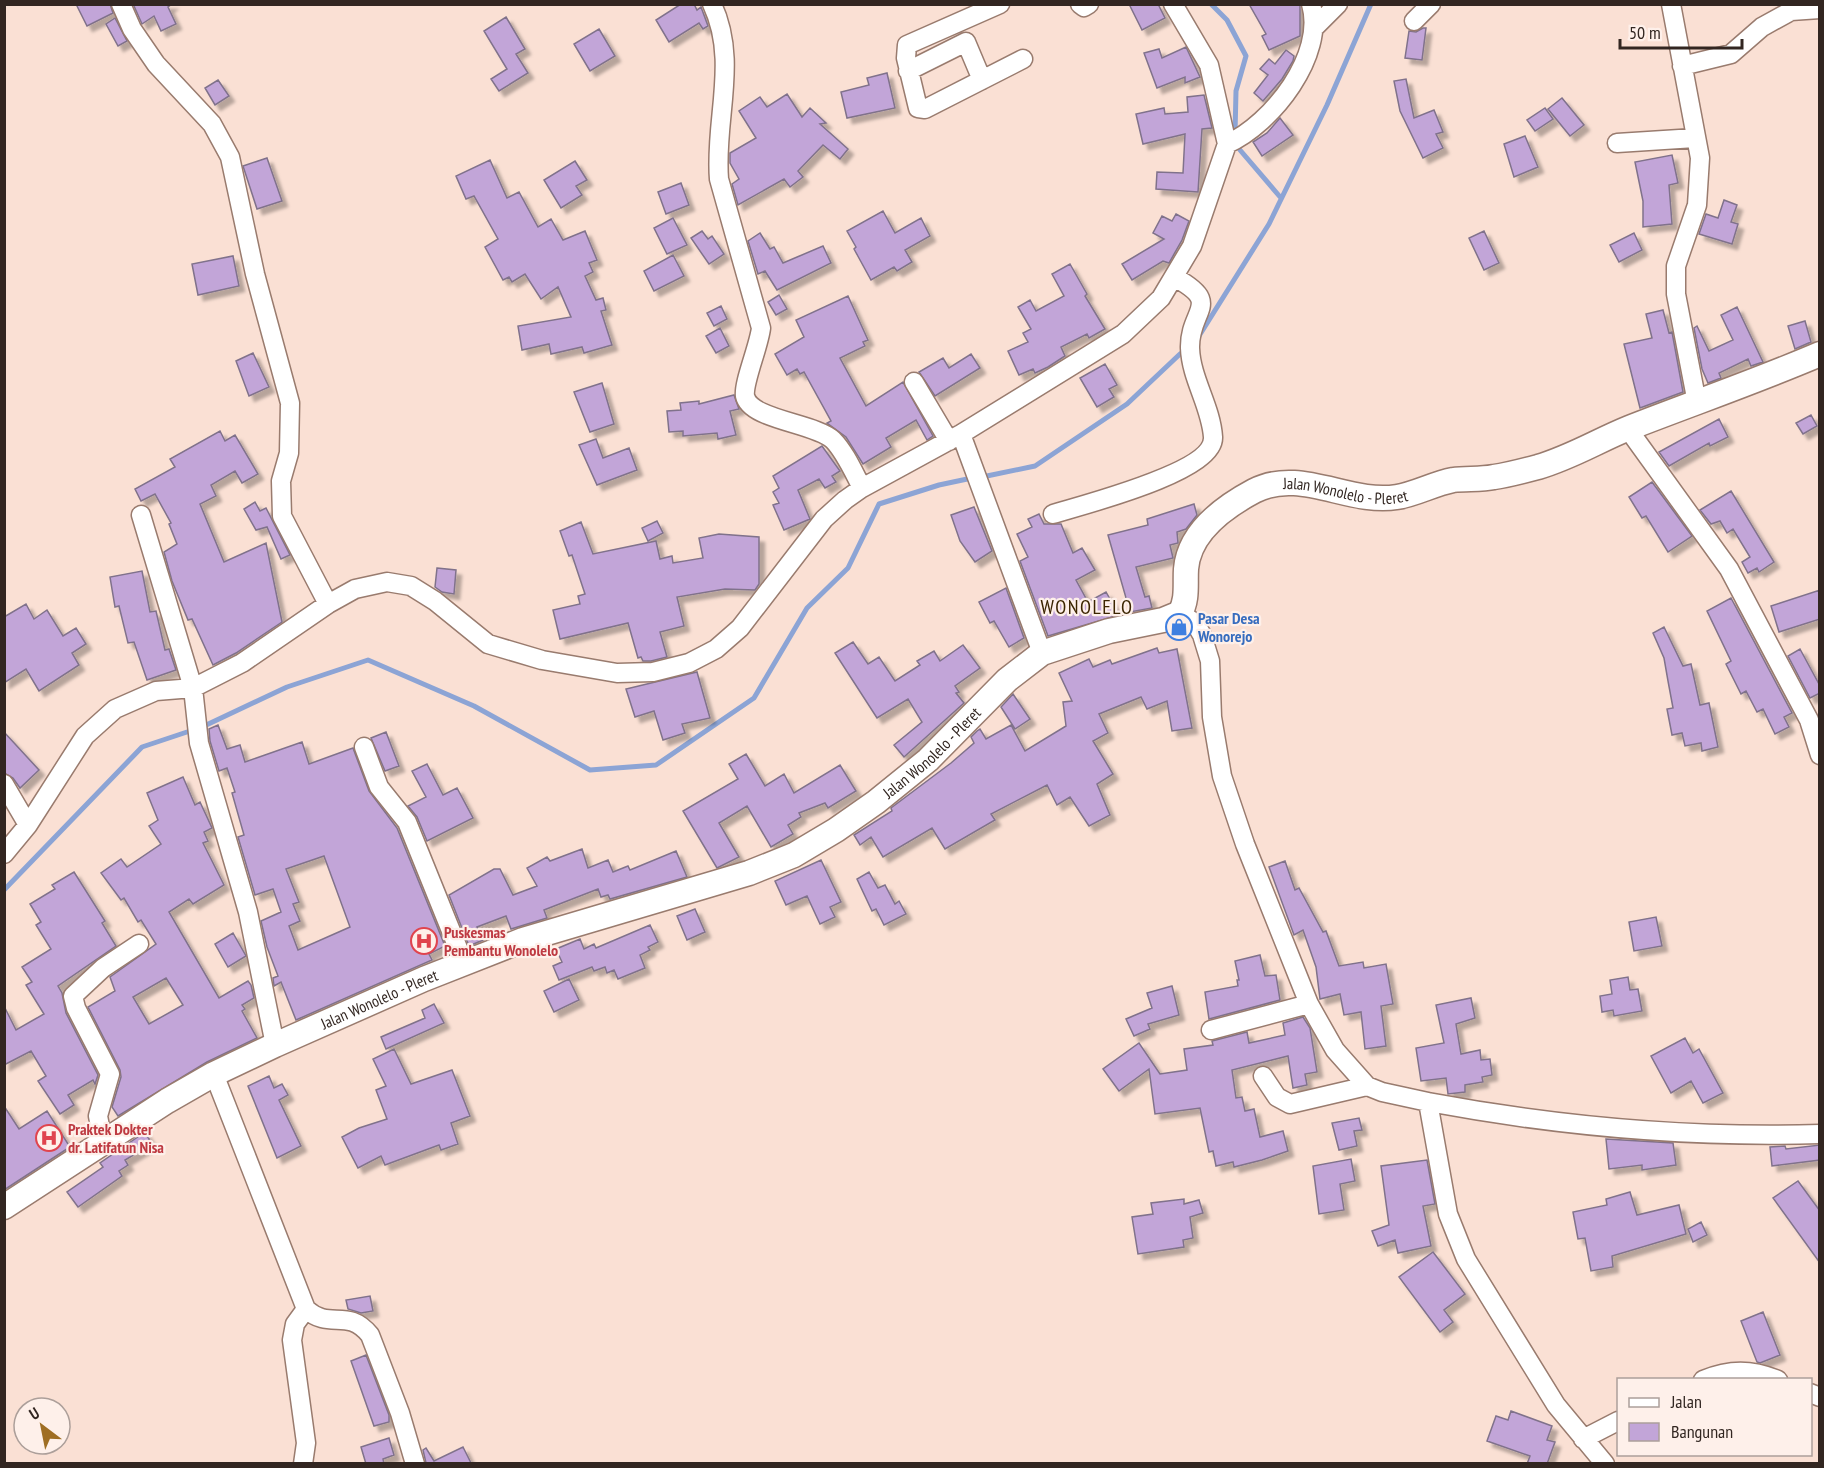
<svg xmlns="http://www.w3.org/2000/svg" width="1824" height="1468" viewBox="0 0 1824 1468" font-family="'PT Sans Narrow',sans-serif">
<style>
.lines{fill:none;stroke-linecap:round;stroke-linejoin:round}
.stream{stroke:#8ca4d5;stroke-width:5}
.building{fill:#c2a5d8;stroke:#80728b;stroke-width:1.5;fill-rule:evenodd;filter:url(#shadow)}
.minor-casing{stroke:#997b6e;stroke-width:21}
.major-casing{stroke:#997b6e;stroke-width:27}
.minor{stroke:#fff;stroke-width:18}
.major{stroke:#fff;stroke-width:24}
.labels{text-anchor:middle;stroke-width:4.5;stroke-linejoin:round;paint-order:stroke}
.street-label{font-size:16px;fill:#322621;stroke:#fef0ea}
.shop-label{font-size:16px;font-weight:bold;fill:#366cbe;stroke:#fef0ea;text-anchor:start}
.health-label{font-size:16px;font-weight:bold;fill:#be3a42;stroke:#fef0ea;text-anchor:start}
.quarter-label{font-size:20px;letter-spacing:1.5px;fill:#3b2400;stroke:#fef0ea}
</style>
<defs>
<filter id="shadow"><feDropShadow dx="5.5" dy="5.5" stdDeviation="1.5" flood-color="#0004"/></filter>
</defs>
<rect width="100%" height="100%" fill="#fae0d4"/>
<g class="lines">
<path class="stream" d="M1211 4 1227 20 1246 56 1236 91 1235 134
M1240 150 1281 198
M1199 336 1269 224 1327 105 1371 4
M982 477 1035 466 1127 404 1180 354
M202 727 287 687 368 660 474 706 590 770 656 765 754 698 807 608 848 568 879 504 939 485 972 478
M4 890 142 747 193 730"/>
</g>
<path class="building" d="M76 4H110L113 13 87 26Z
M137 4H172L168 7 176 24 161 31 154 16 142 24 134 6Z
M681 4H694L697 10 701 7 708 26 703 29 699 23 669 42 656 20Z
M1129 4H1158L1165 18 1142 30Z
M1249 4H1300V36L1269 50 1262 36 1266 34Z
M506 17 525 49 516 54 528 73 499 91 491 79 507 69 484 31Z
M115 18 127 41 118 46 106 24Z
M1423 28H1426L1422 60 1405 58 1409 31 1416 32Z
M599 29 615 56 590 71 574 44Z
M1186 47 1200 77 1185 83V77L1157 88 1144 53 1159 49 1162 58Z
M1286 50 1294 56 1293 61 1282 79 1263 101 1254 93 1268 75 1260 69 1269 59 1275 64Z
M887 73 895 108 847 118 841 92 869 85 867 78Z
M1406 79 1414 118 1434 110 1443 132 1436 134 1443 148 1423 158 1400 111 1394 81Z
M218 80 229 96 215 105 205 88Z
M787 94 802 117 810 108 826 123 820 124 848 149 840 159 823 145 798 171 803 177 790 187 784 179 738 205 732 184 739 179 730 163V153L756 138 739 111 760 97 767 107Z
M1204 95 1212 128 1202 129 1198 192 1156 189 1157 172 1183 173 1185 134 1143 144 1136 114 1164 108 1165 114 1188 112 1187 97Z
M1562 98 1584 125 1570 136 1548 109Z
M1545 108 1553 119 1535 131 1527 120Z
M1280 118 1293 135 1262 156 1253 142 1267 133Z
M1525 136 1538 167 1514 177 1504 144Z
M1672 155 1678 183 1669 185 1672 224 1643 227V201L1635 162Z
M267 158 282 201 257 209 243 166Z
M490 160 507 198 519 192 538 227 551 219 563 240 585 231 597 260 589 263 593 272 585 276 596 300 603 298 606 310 601 311 612 345 584 353 582 347 551 354 549 344 522 350 518 326 571 317 558 287 541 299 525 274 512 282 509 277 503 280 485 247 498 239 474 196 466 199 456 176Z
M575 161 587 180 576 186 582 195 561 208 544 180Z
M681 183 689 205 666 214 658 192Z
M1724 200 1737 205 1731 222 1738 224 1732 244 1699 234 1706 214 1718 218Z
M883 211 895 233 921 218 930 236 905 250 912 262 897 271 894 267 871 280 854 249 856 247 847 231Z
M1176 214 1189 221 1182 240 1169 263 1163 261 1132 280 1122 264 1164 239 1153 233 1162 216 1172 221Z
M673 218 687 245 667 254 654 228Z
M702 231 708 239 712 236 724 254 709 264 691 238Z
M1484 231 1499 263 1484 270 1469 238Z
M760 233 770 249 774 247 783 263 823 246 831 263 777 290 765 271 758 274 748 241Z
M1634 233 1642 250 1619 262 1610 245Z
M673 255 684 276 654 291 644 271Z
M233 256 239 286 198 295 192 264Z
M1070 264 1087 294 1085 296 1105 329 1089 338 1087 334 1061 347 1065 356 1048 367 1035 373 1033 369 1019 375 1008 351 1028 342 1023 333 1031 329 1018 307 1030 300 1036 311 1064 296 1052 274Z
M779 295 787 309 776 315 768 302Z
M848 296 868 340 863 342 865 346 840 358 866 406 903 382 933 436 927 440 916 420 886 438 891 447 863 464 846 437 827 423 831 421 804 372 800 374 797 369 787 375 775 354 804 337 796 320Z
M721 306 727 319 714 326 707 313Z
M1737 307 1763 362 1751 366 1748 359 1719 373 1721 378 1708 383 1702 369 1694 328 1697 326 1709 351 1733 340 1721 315Z
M1663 310 1669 333 1672 332 1683 392 1640 408 1624 344 1652 338 1646 314Z
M1805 321 1811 342 1795 349 1788 326Z
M720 328 729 346 716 353 706 336Z
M253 353 269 387 249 396 236 361Z
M971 354 980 368 935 396 919 372 943 358 949 368Z
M1105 364 1117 385 1109 389 1114 397 1097 407 1080 378Z
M602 383 614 424 590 432 574 392Z
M734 395 739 409 730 411 736 435 718 439 717 433 683 436V431L669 432 667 411 681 410 680 403 699 401V404Z
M1811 415 1817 426 1803 434 1796 423Z
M1719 419 1728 437 1710 446 1709 443 1669 466 1659 452Z
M220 431 225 441 235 435 258 474 242 483 235 471 211 485 216 496 200 504 224 562 266 543 282 622 236 653 213 665 192 619 188 620 172 581 164 552 177 544 169 524 171 523 155 494 141 501 135 489 175 467 170 459Z
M596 439 603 458 629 448 637 470 597 485 579 445Z
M822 446 840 471 832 476 836 482 825 488 819 479 798 490 810 519 784 530 773 505 779 503 773 492 779 488 773 476Z
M1652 482 1692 536 1668 552 1646 516 1642 518 1629 497Z
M1731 491 1774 562 1759 572 1757 568 1748 573 1742 562 1750 557 1733 529 1727 533 1720 521 1711 524 1700 510Z
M255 502 260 511 266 508 290 555 281 559 267 527 256 530 244 509Z
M1194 504 1197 515 1186 529 1177 532 1178 543 1170 545 1173 558 1136 567 1145 597 1149 596 1152 608 1130 612 1108 535 1148 525 1147 519Z
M974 507 992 551 975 562 960 541 951 515Z
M1039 514 1044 524H1061L1073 553 1082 548 1095 570 1076 580 1088 602 1106 592 1119 615 1048 636 1020 561 1028 557 1017 534 1032 527 1028 519Z
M657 521 663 533 648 541 642 528Z
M581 522 593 554 656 541 660 559 672 556 673 563 703 558 699 538 719 534 759 537V584L755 590 725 589 677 597 684 626 660 632 667 657 651 661H643L641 657 638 658 628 623 560 639 553 610 580 604 578 596 585 594 572 555 569 556 560 531Z
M437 568 456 570 454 594 442 592 435 587Z
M142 571 150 612 156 611 165 650 169 649 176 670 147 680 134 642 128 643 119 606 115 607 110 577Z
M1006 588 1024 638 1009 647 994 621 990 623 979 602Z
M1820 590V619L1779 632 1771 606Z
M1731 598 1792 713 1784 717 1789 727 1775 734 1763 709 1757 712 1746 691 1741 694 1726 664 1731 661 1707 611Z
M26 604 34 619 47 610 63 636 76 628 86 644 72 653 79 665 39 691 26 669 4 683V617Z
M1664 627 1683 666 1691 664 1700 705 1709 703 1718 747 1702 751 1701 743 1685 746 1682 733 1672 735 1667 709 1673 708 1668 681 1664 658 1653 633Z
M853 642 868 664 879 657 895 681 920 665 917 661 934 651 940 661 963 645 980 668 955 686 959 692 956 693 964 703 904 757 894 745 922 722 908 699 877 718 835 653Z
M1157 648 1159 653 1177 649 1192 728 1172 731 1167 701 1147 709 1141 697 1099 714 1108 733 1093 741 1113 774 1097 784 1110 815 1089 826 1070 797 1057 805 1047 785 991 814 995 820 945 849 932 828 883 857 871 837 860 845 854 835 892 811 891 808 951 763 974 743 971 737 977 731 980 729 986 739 1011 725 1025 751 1066 726 1063 702 1072 701 1059 673 1089 659 1093 667 1110 660 1112 664Z
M1800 649 1820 686V693L1810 698 1788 656Z
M697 672 710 718 682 724 685 733 663 740 654 711 635 717 626 689Z
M1013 694 1030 719 1015 729 1001 707Z
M218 725 227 749 240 745 245 762 302 742 309 764 353 748 369 791 397 828 445 946 429 954 432 960 296 1020 281 982 274 986 273 978 278 976 267 947 261 921 281 912 273 889 255 895 238 837 244 835 232 793 235 792 227 768 219 771 210 741 209 729ZM324 856 350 927 298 950 289 926 300 921 293 904 299 902 286 869Z
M4 732 39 770 20 788 13 778 4 773Z
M386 732 399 766 385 771 371 738Z
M746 754 765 786 784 774 794 793 840 765 856 791 828 808 825 803 799 813 801 817 788 825 793 834 771 847 747 806 719 823 739 857 717 868 683 811 738 779 729 764Z
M427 764 443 795 457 788 473 818 427 841 417 817 408 806 426 797 412 771Z
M183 777 195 805 200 802 212 828 204 832 208 841 203 843 224 885 193 904 189 899 169 912 219 998 248 981 251 985 254 998 242 1005 245 1009 242 1011 257 1038 207 1062 118 1116 112 1107 121 1077 120 1070 88 1007 115 991 110 977 156 944 141 920 138 922 124 898 121 900 101 873 121 859 127 867 161 844 149 826 158 820 147 793ZM166 978 183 1005 149 1024 133 997Z
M582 849 588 868 608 860 613 872 628 866 630 870 676 851 687 877 610 899 608 895 601 897 598 889 544 910 547 918 511 929 506 916 477 927 483 940 469 946 449 895 494 869H500L513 895 537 886 527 868 547 857 550 861Z
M821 860 841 902 830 907 835 917 820 924 807 896 786 905 775 881Z
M1285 861 1295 890 1299 888 1323 932 1326 931 1339 966 1363 962 1364 968 1386 964 1393 1004 1381 1006 1386 1046 1365 1049 1361 1012 1344 1015 1340 994 1320 999 1316 967 1303 930 1294 935 1269 867Z
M74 872 105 921 102 923 116 946 58 986 62 993 66 1013 98 1075 95 1084 93 1080 68 1095 74 1105 60 1114 38 1081 46 1076 31 1051 4 1065V1006L16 1030 44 1014 26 985 32 982 22 967 51 949 36 925 41 922 30 904 55 889 52 885Z
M869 872 878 888 885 885 895 904 899 901 906 914 884 925 876 909 872 911 857 879Z
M695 909 705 932 687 940 677 916Z
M1656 917 1662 946 1634 951 1629 922Z
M650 925 658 942 648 947 650 950 640 955 645 968 618 979 614 970 607 973 605 967 594 971 592 967 559 980 553 966 562 962 556 949 580 939 584 949 594 944 596 948Z
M233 933 246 956 228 967 215 944Z
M1260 955 1265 976 1276 975 1280 1000 1209 1019 1205 992 1238 986 1237 980H1239L1235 961Z
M1628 977 1630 990 1638 989 1642 1011 1614 1016 1613 1010 1602 1012 1600 996 1612 994 1610 980Z
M569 979 579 1000 554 1012 544 991Z
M1172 986 1179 1015 1148 1024 1150 1029 1134 1036 1126 1019 1152 1008 1147 993Z
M1471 998 1475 1018 1456 1024 1461 1054 1480 1050 1481 1060 1490 1059 1492 1075 1482 1077 1483 1082 1465 1085V1092L1448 1094 1446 1078 1421 1081 1416 1048 1444 1043 1436 1005Z
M434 1004 444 1023 386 1049 381 1037 425 1018 422 1010Z
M1303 1017 1310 1028 1317 1072 1305 1074 1307 1085 1293 1088 1288 1056 1232 1070 1236 1098 1242 1097 1245 1111 1254 1109 1260 1137 1283 1131 1288 1151 1262 1160 1234 1167 1233 1162 1216 1166 1213 1151 1209 1152 1200 1108 1155 1114 1149 1069 1119 1091 1103 1069 1139 1043 1160 1074 1187 1070 1184 1049 1213 1045 1212 1041 1247 1032 1249 1043 1285 1035 1283 1023Z
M1685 1038 1693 1053 1699 1049 1723 1093 1703 1103 1691 1081 1671 1093 1651 1056Z
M394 1049 411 1084 452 1070 470 1116 451 1123 458 1144 441 1150 439 1145 385 1165 381 1156 358 1168 342 1137 359 1128 387 1119 376 1090 386 1086 373 1059Z
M269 1076 274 1088 282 1084 288 1095 279 1100 301 1146 277 1158 248 1086Z
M4 1106 19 1129 47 1111 70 1147 4 1190Z
M1359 1118 1362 1130 1354 1131 1357 1146 1339 1150 1332 1123Z
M145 1132 152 1144 125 1160 128 1165 119 1171 122 1176 78 1207 67 1192 103 1167 100 1163Z
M1606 1139 1673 1143 1676 1165 1642 1170V1165L1609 1169Z
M1820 1145V1160L1772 1166 1770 1147 1785 1146 1786 1149Z
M1351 1159 1355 1181 1340 1184 1344 1210 1319 1214 1313 1166Z
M1427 1160 1435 1204 1423 1206 1431 1246 1398 1253 1395 1240 1378 1246 1372 1231 1389 1225 1381 1166Z
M1798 1181 1820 1211V1263L1773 1198Z
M1630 1192 1637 1215 1679 1205 1686 1234 1612 1256 1613 1267 1591 1271 1585 1238 1578 1239 1573 1212 1607 1205 1606 1199Z
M1184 1199V1204L1199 1200 1203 1213 1190 1217 1193 1238 1183 1240 1184 1247 1138 1254 1132 1217 1153 1214 1151 1203Z
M1701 1222 1707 1235 1693 1242 1688 1229Z
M1433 1252 1465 1294 1444 1310 1453 1322 1440 1332 1399 1277Z
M370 1296 373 1311 361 1313 348 1309 346 1300Z
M1763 1312 1780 1355 1760 1363 1757 1362 1741 1321Z
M366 1355 389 1415V1422L374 1426 351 1361Z
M1511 1411 1552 1426 1547 1440 1555 1442 1547 1464H1527L1530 1456 1487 1441 1496 1416 1508 1420Z
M389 1438 394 1455 383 1459 384 1464H366L361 1447Z
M463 1447 471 1463H426L423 1450 426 1448 434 1461Z"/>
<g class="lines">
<defs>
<path id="minor" d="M121 4 132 29 156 64 212 124 230 157 255 274 290 403 289 453 281 481 282 516 328 604
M712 4C739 61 714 120 719 179L761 328C759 346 743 383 745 396 750 420 815 423 833 440 845 452 854 473 862 488
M1000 4 907 45 906 58 918 108 925 109 1023 59
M1080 4 1084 7 1089 4
M1671 4 1700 158 1697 205 1676 266V294L1697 403
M1414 21 1431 4
M1316 26 1338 4
M1682 66 1731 54 1762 27 1791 11 1820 9
M908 71 966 42 982 80
M1617 143 1695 138
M1227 144C1272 124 1326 55 1311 4
M914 382 949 441
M1628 429 1729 569 1809 720 1820 755
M961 434 1042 653
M1053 514C1082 505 1215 472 1213 437 1211 406 1191 379 1190 348 1189 309 1224 304 1174 277
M141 515 193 688 199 743 248 912 275 1045
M1180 613 1195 623 1202 635 1210 661 1212 717 1222 776 1245 844 1309 1004 1335 1050 1367 1086 1382 1092 1428 1102 1448 1214 1466 1259 1556 1405 1605 1464
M364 747 379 787 407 822 464 963
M4 784 28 825
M4 854 28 825 85 736 115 709 156 691 193 688 242 663 328 604 355 589 387 582 411 586 435 601 488 644 542 660 617 673 653 672 689 663 716 649 740 628 824 519 845 500 862 488 961 434 1123 334 1161 298 1192 246 1227 144 1209 65 1173 4
M1211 1030 1309 1004
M214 1074 306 1309C330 1331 347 1307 370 1335L400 1413 415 1464
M1263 1076 1277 1097 1290 1104 1367 1086
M1428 1102C1557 1126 1688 1138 1820 1134
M103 1142 98 1116 110 1074 76 1008 73 996 103 968 139 944
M1703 1380C1730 1369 1751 1369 1778 1380
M1810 1393 1820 1397
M1583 1439 1618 1421
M303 1464 306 1443 292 1340 295 1324 306 1309"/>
<g id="major">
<path id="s1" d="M4 1207 167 1101 214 1074 275 1045 424 979 523 940 749 873 794 855 836 830 876 802 928 760 1007 680 1042 653 1109 631 1163 620 1180 613C1188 599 1185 585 1186 569 1189 532 1224 507 1254 491 1300 467 1349 505 1397 497 1416 494 1433 484 1453 480 1466 478 1480 480 1494 477 1508 475 1523 471 1538 467 1572 457 1597 441 1629 428 1693 403 1757 381 1820 354"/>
</g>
</defs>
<use href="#minor" class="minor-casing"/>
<use href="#major" class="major-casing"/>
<use href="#minor" class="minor"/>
<use href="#major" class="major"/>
</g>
<defs>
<symbol id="shop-ring" viewBox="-11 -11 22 22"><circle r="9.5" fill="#fef0ea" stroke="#3f7fe0" stroke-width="1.5"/><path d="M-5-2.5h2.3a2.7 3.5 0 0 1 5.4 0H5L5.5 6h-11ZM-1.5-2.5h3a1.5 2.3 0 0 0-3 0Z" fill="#3f7fe0"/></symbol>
<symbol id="hospital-ring" viewBox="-11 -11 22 22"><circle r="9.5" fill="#fef0ea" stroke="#e0444e" stroke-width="1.5"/><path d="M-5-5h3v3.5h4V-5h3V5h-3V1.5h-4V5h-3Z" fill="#e0444e"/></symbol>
</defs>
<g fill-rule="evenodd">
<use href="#shop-ring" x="1164" y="612" width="30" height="30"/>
<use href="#hospital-ring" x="409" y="926" width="30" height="30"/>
<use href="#hospital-ring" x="34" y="1123" width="30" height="30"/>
</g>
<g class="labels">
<g class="street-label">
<text dy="6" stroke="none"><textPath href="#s1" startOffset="1581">Jalan Wonolelo - Pleret</textPath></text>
<text dy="6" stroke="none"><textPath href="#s1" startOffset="1042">Jalan Wonolelo - Pleret</textPath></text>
<text dy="6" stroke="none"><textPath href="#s1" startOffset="430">Jalan Wonolelo - Pleret</textPath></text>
</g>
<g class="shop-label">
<text x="1198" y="624">Pasar Desa<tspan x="1198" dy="18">Wonorejo</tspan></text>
</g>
<g class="health-label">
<text x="444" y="938">Puskesmas<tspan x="444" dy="18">Pembantu Wonolelo</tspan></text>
<text x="68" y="1135">Praktek Dokter<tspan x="68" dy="18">dr. Latifatun Nisa</tspan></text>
</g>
<g class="quarter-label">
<text x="1087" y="614">WONOLELO</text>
</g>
</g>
<rect width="1824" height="1468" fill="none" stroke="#322621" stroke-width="12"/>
<rect x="1617" y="1378" width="195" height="78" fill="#fef0ea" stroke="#ac9f9a" stroke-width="1.5"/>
<rect x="1629" y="1398" width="30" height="9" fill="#ffffff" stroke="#ac9f9a" stroke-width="1.5"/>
<text x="1671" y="1408" font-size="18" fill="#322621">Jalan</text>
<rect x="1629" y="1423" width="30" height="18" fill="#c2a5d8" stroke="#ac9f9a" stroke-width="1.5"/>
<text x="1671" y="1438" font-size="18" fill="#322621">Bangunan</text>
<g transform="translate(42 1426) rotate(328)"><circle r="28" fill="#fef0ea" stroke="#ac9f9a" stroke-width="1.5"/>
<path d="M0-4.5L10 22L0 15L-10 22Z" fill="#9f6e23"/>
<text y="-9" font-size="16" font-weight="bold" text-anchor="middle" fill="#322621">U</text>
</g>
<path d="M1620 39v9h122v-9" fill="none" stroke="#322621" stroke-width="3"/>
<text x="1629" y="39" font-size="18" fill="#322621" stroke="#fef0ea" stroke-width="4.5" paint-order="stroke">50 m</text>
</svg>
